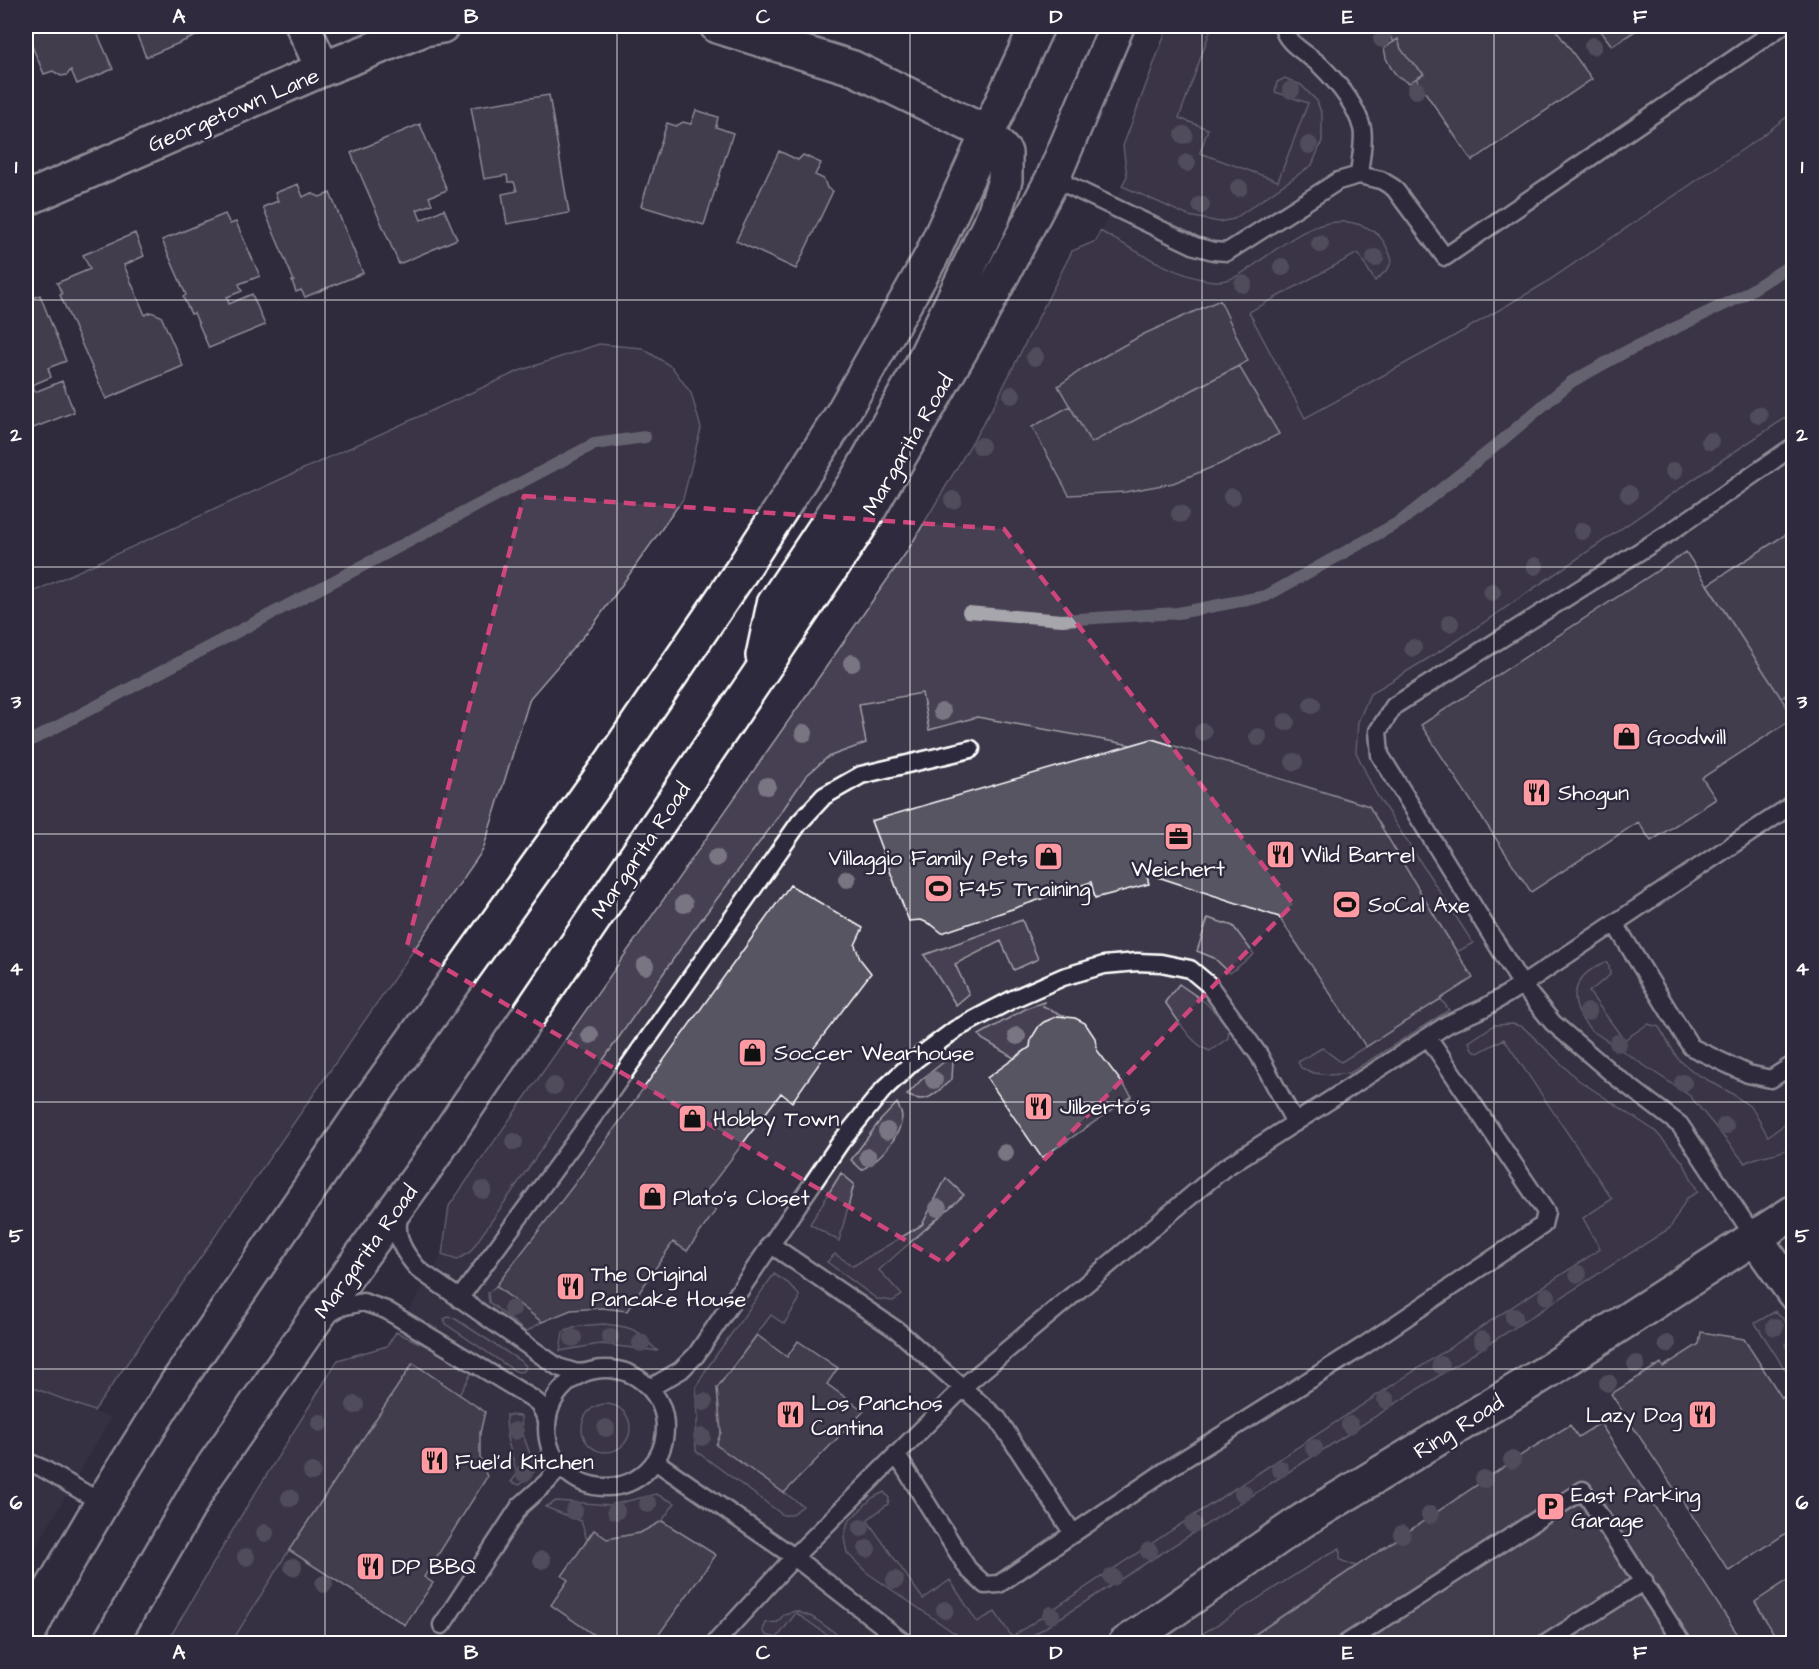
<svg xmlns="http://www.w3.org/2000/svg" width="1819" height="1669" viewBox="0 0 1819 1669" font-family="'Architects Daughter',sans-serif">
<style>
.built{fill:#3c3749}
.green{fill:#464152;stroke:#a2a0a8;stroke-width:1.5}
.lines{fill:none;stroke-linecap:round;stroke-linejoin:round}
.stream{stroke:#a7a6ad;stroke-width:12}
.building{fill:#595564;stroke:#fff;stroke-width:1.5}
.lane-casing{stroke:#fff;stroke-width:21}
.street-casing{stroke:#fff;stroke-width:38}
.secondary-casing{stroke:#fff;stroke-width:38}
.lane{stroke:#2f2a3d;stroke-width:16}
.street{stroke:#2f2a3d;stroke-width:33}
.secondary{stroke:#2f2a3d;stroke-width:33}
.tree{fill:#797582}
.marked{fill:none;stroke:#ce467c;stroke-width:4.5;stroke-dasharray:12 8;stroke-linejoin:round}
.grid{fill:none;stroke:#fff;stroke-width:1.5;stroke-opacity:0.55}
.labels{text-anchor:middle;stroke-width:5;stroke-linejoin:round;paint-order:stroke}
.street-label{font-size:22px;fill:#fff;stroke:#2f2a3d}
.poi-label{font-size:22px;fill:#fff;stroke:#2f2a3d;text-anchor:start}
.neatline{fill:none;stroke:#fff;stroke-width:2}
.grid-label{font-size:20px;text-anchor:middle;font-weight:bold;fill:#fff}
</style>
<rect width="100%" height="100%" fill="#2f2a3d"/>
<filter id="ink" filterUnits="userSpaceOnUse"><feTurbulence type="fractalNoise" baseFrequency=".0167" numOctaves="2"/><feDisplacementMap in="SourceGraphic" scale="12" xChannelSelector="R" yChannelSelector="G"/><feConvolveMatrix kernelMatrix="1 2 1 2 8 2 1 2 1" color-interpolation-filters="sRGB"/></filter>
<g filter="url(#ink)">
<path class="built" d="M1168 26H1793V1643L166 1644 241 1516 338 1360 387 1346 442 1255 449 1206 908 550 993 407 1072 251 1096 241 1127 176 1123 146Z
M26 1385 111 1418 26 1565Z"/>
<path class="green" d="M1168 26H1212L1179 118 1208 129 1200 153 1278 181 1308 103 1275 92 1277 82 1285 78 1301 85 1317 101 1322 115V141L1312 165 1234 219 1219 222 1189 216 1122 186 1127 176 1123 146Z
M1793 112V413L1722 460 1458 640 1370 694 1358 722 1356 752 1375 792 1473 943 1457 952 1418 889 1308 961 1279 917 1320 891 1331 796 1152 739 1131 745 977 717 929 730 922 693 859 704 866 743 828 757 806 776 771 827 692 932 470 1252 457 1260 442 1255 449 1206 908 550 993 407 1072 251 1096 241 1100 231C1131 248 1183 281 1217 281 1233 281 1242 273 1254 265 1285 243 1321 211 1361 225 1381 233 1385 241 1392 260L1388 269 1375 281 1358 253 1249 312 1305 418 1437 346 1542 285 1758 139Z
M599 344 642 348 672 367 691 393 701 428 683 499 594 624 530 698 483 850 94 1411 26 1385V595L519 371Z
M1208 918 1233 926 1254 954 1230 973 1214 958 1197 951Z
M1022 920 1038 959 1014 970 1001 941 955 964 969 994 956 1005 924 955Z
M1606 962 1609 966 1610 975 1589 992 1624 1040 1648 1024 1659 1027 1678 1059 1695 1073 1731 1093 1752 1108 1768 1136 1793 1119V1146C1777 1157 1764 1152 1745 1163L1690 1096 1591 1030C1566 1004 1570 976 1606 962Z
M1179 984 1205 1002 1229 1027 1228 1038 1210 1051C1192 1046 1176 1017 1165 1002Z
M1441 999 1449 1010 1350 1073 1330 1075 1314 1073 1301 1068 1298 1062 1322 1048 1341 1062Z
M1044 1002 1043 1006 1065 1016 1044 1022 1035 1033 1030 1047 1014 1058 982 1039 979 1035 1027 1008Z
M1513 1024 1523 1027 1577 1079 1655 1131 1683 1162 1698 1192 1687 1198 1670 1228 1021 1643H969L866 1572 847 1553 844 1538 848 1522 872 1498 884 1492 889 1498 888 1504 867 1520 923 1599 950 1580 977 1622 995 1612 1012 1637C1206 1505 1404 1379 1600 1249L1583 1218 1612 1199 1504 1039 1478 1053 1472 1049 1469 1042 1494 1025Z
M959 1050 953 1062 952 1079C936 1092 928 1106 907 1095L922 1079Z
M897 1103C899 1108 902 1113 902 1117 900 1139 879 1159 862 1170L851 1160 879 1122Z
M841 1173 854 1184 839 1241 810 1224Z
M946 1178 964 1195 879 1270 902 1295 893 1301 877 1299 827 1262 835 1254 853 1266 922 1225Z
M774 1274 788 1283 799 1295V1300L784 1324 771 1315 717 1388 721 1432 717 1445 803 1506 791 1515H783L696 1451 695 1432 698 1418 696 1387 707 1368Z
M496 1286 542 1322 526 1332 489 1302 488 1293Z
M1776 1311 1788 1325 1791 1332 1785 1345 1793 1359V1382L1755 1323Z
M448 1317 454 1318 522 1362 526 1366 524 1371 518 1372 512 1369 447 1325 444 1319Z
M603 1324C618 1326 633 1326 644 1337 649 1342 652 1347 658 1351L600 1344 560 1351 563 1332 579 1326Z
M396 1332 450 1357 473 1370 459 1395 413 1363 289 1550 231 1643 166 1644 241 1516 338 1360 387 1346Z
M582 1428a24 24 0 1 1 48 0a24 24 0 1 1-48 0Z
M506 1415 521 1416 522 1432 534 1465V1472L520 1485 511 1482 517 1474 507 1438Z
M656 1494 675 1503 662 1521 640 1533 607 1539 594 1530 587 1540 581 1521 545 1507 556 1501 611 1505Z
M1340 1548V1560L1356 1566 1241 1643H1188L1323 1557Z
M796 1611 812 1617 850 1643H839L796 1613 777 1638 766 1635 763 1630 766 1623 778 1622 784 1614Z"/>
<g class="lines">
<path class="stream" d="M968 612 1062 620 1178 613 1266 596 1401 521 1493 448 1571 382 1627 351 1742 296 1794 263
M26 743 594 444 645 437"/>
</g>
<path class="building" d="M26 26H94L113 69 77 84 71 70 67 75 61 76 53 71 44 74 26 32Z
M133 26H214L215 28 146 57Z
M1382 26H1553L1592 79 1472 161 1416 79 1424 74 1407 57 1401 49 1398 39 1394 42Z
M1597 26H1643L1612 46Z
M1398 39 1401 49 1407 57 1424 74 1409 83 1397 76 1391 68 1386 58 1384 48Z
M549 95 569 213 507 224 502 194 517 191 514 182H508L507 175 484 179 471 107Z
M696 110 718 117 716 127 733 133 704 225 641 206 667 123 676 126 683 122 691 124Z
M420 124 447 190 429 197 432 204 417 210 421 220 444 209 457 239 399 264 351 153Z
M779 151 798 160 803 155 821 163 815 175 824 179 827 188 833 191 796 269 736 241Z
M298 184 303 197 311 193 320 197 330 193 363 273 305 297 301 290 296 292 292 281H294L263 207 278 201 275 193Z
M225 214 230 224 236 222 260 276 239 284 242 291 227 297 229 304 252 294 265 325 209 348 194 313 191 314 183 297 186 295 162 240Z
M135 233 144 256 124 265 145 315 151 312 161 316 183 366 106 399 60 295 62 294 57 283 90 269 83 255Z
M40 295 66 361 48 368 51 377 32 385 35 392 62 381 74 412 26 431V301Z
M1220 300 1248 361 1091 443 1058 386 1087 366 1144 334Z
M1239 366 1279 434 1220 464 1173 483 1125 492 1069 495 1032 427 1070 406 1091 443Z
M1794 529V690L1781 698 1707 585Z
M1686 552 1794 718 1702 778 1716 799 1651 841 1638 822 1531 892 1421 725Z
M1152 739 1369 806 1440 925 1473 978 1366 1047 1279 917 1146 873 1149 884 1095 898 1091 882 942 933 932 925 921 920 909 921 871 821Z
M790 885 863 928 855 945 860 959 871 973 810 1053 821 1061 792 1102 781 1093 700 1200 716 1210 687 1251 673 1242 627 1311 602 1308 571 1310 542 1322 496 1286 573 1186Z
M1058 1016 1075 1018 1085 1023 1095 1038 1097 1050 1132 1096 1042 1158 987 1078 1030 1047 1031 1039 1039 1026 1044 1022Z
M1701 1332 1744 1339 1782 1398 1789 1394 1794 1400V1528L1729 1571 1611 1394 1661 1363 1663 1367 1699 1344Z
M757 1335 787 1357 798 1341 838 1368 827 1384 864 1411 784 1493 716 1445 721 1432 717 1388Z
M413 1363 485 1412 480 1433V1457L487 1477 424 1577 433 1583 405 1625 289 1550Z
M1600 1423 1744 1644H1241L1532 1448 1570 1425 1578 1437Z
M662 1521 716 1555 652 1644H607L551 1605 568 1580 562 1576 594 1530 607 1539 640 1533Z
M1794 1576V1644H1780L1755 1602Z"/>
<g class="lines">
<defs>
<path id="lane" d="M1283 26C1285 44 1309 54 1321 66 1337 82 1356 105 1362 128 1365 139 1360 162 1359 175
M1053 178 1195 246 1213 251 1227 252 1338 181 1359 175 1381 180 1394 188 1445 257 1782 26
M1615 924 1691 1047 1748 1074 1771 1079 1794 1064
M400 1211C393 1236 403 1252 419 1270L558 1367 577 1373 587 1372
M1755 1238 1680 1125 1615 1076 1553 1023 1522 985 1380 755 1378 731 1394 706 1672 531 1794 446
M770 1244 898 1331 998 1419 1072 1532
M459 1299 593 1117 799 823 824 796 861 775 971 749
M326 1316 341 1307 363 1302 386 1310 533 1399 539 1404 547 1420
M547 1428a59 59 0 1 1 118 0a59 59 0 1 1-118 0Z
M650 1388 681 1370 696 1355 840 1143 883 1090 916 1059 956 1029 1013 999 1063 977 1104 965 1137 962 1161 963 1190 969 1208 984 1259 1055 1295 1123
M896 1454 968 1569 985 1585 999 1584 1165 1471 1362 1347 1543 1225 1546 1212 1428 1037
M26 1461 42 1468 102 1503
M655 1461 794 1557 906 1644
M442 1625 520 1506 547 1482 561 1466
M714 1644 794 1557 970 1381 1223 1169 1448 1024 1484 1008 1522 985 1789 807 1794 802
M1345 1644 1583 1490 1683 1644
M1545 1644 1644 1581"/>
<path id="street" d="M303 26 323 69
M717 26 853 68 987 133
M26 199 323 69 424 29 442 26
M1755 1238 1794 1293"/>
<path id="secondary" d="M763 656 774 604 856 481 921 366 993 217 1005 180V153L987 133
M26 1639 44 1602 102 1503 177 1383 373 1096 613 760 742 570 841 416 931 257 1037 26
M109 1644 205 1478 312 1324 426 1167 859 527 980 317 1053 178 1117 26
M1125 1644 1302 1521 1548 1371 1794 1212"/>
</defs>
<use href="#lane" class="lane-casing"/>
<use href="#street" class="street-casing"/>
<use href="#secondary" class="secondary-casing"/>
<use href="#lane" class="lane"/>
<use href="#street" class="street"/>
<use href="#secondary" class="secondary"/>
</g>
<g class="tree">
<circle cx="1382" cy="39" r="9"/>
<circle cx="1593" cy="46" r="9"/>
<circle cx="1291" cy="90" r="9"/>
<circle cx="1416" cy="90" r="9"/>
<circle cx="1184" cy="135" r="9"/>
<circle cx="1309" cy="145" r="9"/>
<circle cx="1187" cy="163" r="9"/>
<circle cx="1239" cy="188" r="9"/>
<circle cx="1201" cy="205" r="9"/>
<circle cx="1320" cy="244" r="9"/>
<circle cx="1375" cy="258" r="9"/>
<circle cx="1282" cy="267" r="9"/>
<circle cx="1243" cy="284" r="9"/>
<circle cx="1035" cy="357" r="9"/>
<circle cx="1012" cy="395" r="9"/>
<circle cx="1759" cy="415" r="9"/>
<circle cx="1710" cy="441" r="9"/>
<circle cx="981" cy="446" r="9"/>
<circle cx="1674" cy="471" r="9"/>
<circle cx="1629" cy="494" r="9"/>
<circle cx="1232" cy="497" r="9"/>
<circle cx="953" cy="500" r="9"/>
<circle cx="1180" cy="514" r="9"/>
<circle cx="1582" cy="531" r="9"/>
<circle cx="1535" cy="566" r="9"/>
<circle cx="1492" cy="592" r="9"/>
<circle cx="1450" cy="623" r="9"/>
<circle cx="1413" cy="648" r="9"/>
<circle cx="852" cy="663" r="9"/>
<circle cx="1312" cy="705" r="9"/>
<circle cx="942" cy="712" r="9"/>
<circle cx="1286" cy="722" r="9"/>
<circle cx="1203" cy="732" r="9"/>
<circle cx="804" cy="733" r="9"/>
<circle cx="1258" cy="737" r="9"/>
<circle cx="1294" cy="762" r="9"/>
<circle cx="767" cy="786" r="9"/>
<circle cx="716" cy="858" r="9"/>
<circle cx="847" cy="879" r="9"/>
<circle cx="684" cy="904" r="9"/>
<circle cx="645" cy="966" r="9"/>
<circle cx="1588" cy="1012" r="9"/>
<circle cx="590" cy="1035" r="9"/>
<circle cx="1017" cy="1036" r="9"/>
<circle cx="1618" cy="1043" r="9"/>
<circle cx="934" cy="1080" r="9"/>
<circle cx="1683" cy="1083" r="9"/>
<circle cx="554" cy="1086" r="9"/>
<circle cx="1725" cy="1126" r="9"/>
<circle cx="887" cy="1131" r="9"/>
<circle cx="514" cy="1142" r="9"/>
<circle cx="1005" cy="1153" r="9"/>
<circle cx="868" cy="1157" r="9"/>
<circle cx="483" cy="1190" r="9"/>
<circle cx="938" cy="1208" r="9"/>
<circle cx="1578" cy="1274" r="9"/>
<circle cx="1547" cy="1296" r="9"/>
<circle cx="512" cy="1309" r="9"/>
<circle cx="1514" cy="1317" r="9"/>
<circle cx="1775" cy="1327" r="9"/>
<circle cx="610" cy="1337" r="9"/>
<circle cx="573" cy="1338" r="9"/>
<circle cx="1482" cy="1340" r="9"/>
<circle cx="641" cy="1343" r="9"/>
<circle cx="1667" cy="1344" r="9"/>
<circle cx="1636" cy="1364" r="9"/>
<circle cx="1441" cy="1365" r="9"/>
<circle cx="1608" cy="1383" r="9"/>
<circle cx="1386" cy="1400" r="9"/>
<circle cx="704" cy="1402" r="9"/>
<circle cx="355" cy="1405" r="9"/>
<circle cx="320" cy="1423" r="9"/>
<circle cx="1350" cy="1425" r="9"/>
<circle cx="606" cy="1428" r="9"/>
<circle cx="515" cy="1431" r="9"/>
<circle cx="702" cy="1437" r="9"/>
<circle cx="1314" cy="1448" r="9"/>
<circle cx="1512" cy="1460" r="9"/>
<circle cx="1280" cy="1469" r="9"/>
<circle cx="312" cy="1472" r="9"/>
<circle cx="524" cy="1473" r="9"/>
<circle cx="1484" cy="1479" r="9"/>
<circle cx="1243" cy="1493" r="9"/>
<circle cx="290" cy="1498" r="9"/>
<circle cx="648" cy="1504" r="9"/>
<circle cx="574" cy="1511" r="9"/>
<circle cx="616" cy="1511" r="9"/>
<circle cx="1430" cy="1515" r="9"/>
<circle cx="1193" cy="1524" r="9"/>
<circle cx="861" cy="1528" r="9"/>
<circle cx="265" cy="1533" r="9"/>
<circle cx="1402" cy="1534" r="9"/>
<circle cx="867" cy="1549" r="9"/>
<circle cx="1149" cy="1551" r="9"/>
<circle cx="246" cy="1557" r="9"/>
<circle cx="542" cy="1560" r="9"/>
<circle cx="293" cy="1567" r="9"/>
<circle cx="1112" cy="1577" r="9"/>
<circle cx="895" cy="1580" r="9"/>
<circle cx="324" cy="1584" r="9"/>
<circle cx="945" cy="1610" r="9"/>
<circle cx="1051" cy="1615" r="9"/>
</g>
</g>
<path d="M0 0H1819V1669H0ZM524 496 1004 529 1293 904 944 1263 407 946Z" fill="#2f2a3d" fill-opacity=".55" fill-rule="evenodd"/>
<path class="marked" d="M524 496 1004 529 1293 904 944 1263 407 946Z"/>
<path class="grid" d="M325 26V1644M617 26V1644M910 26V1644M1202 26V1644M1494 26V1644M26 300H1794M26 567H1794M26 834H1794M26 1102H1794M26 1369H1794"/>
<defs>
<symbol id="shop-square" viewBox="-11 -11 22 22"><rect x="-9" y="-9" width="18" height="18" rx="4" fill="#ff9aa2" stroke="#2f2a3d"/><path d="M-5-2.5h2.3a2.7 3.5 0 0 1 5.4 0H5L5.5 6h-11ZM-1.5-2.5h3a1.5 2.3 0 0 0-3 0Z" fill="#111"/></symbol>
<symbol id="restaurant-square" viewBox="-11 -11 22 22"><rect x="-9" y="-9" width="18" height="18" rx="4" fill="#ff9aa2" stroke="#2f2a3d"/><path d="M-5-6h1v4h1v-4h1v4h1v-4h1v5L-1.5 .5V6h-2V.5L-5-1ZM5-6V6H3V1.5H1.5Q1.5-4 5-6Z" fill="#111"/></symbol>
<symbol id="office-square" viewBox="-11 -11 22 22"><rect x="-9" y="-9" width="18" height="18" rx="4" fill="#ff9aa2" stroke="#2f2a3d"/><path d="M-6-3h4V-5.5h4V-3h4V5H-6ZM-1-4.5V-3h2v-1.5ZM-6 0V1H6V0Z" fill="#111"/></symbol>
<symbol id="stadium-square" viewBox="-11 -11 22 22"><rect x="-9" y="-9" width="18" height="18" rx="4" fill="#ff9aa2" stroke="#2f2a3d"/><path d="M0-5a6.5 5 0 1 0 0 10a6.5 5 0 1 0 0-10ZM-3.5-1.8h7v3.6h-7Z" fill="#111"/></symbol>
<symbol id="parking-square" viewBox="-11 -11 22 22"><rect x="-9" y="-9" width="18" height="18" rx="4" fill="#ff9aa2" stroke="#2f2a3d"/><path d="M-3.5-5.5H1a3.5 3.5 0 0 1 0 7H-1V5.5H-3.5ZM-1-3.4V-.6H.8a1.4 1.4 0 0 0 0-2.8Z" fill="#111"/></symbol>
</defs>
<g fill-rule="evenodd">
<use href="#shop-square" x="1610" y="720" width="33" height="33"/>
<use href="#restaurant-square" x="1520" y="776" width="33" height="33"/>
<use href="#office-square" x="1162" y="820" width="33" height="33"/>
<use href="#restaurant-square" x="1264" y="838" width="33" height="33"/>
<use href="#shop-square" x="1032" y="840" width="33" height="33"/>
<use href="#stadium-square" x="922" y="872" width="33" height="33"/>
<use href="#stadium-square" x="1330" y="888" width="33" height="33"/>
<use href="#shop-square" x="736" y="1036" width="33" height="33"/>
<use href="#restaurant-square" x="1022" y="1090" width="33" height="33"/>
<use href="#shop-square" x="676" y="1102" width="33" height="33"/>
<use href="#shop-square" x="636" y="1180" width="33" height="33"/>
<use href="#restaurant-square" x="554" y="1270" width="33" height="33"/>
<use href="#restaurant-square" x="1686" y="1398" width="33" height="33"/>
<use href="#restaurant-square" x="774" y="1398" width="33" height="33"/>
<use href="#restaurant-square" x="418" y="1444" width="33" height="33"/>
<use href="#parking-square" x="1534" y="1490" width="33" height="33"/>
<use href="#restaurant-square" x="354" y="1550" width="33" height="33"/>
</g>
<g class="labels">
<g class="street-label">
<text transform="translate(233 109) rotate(-23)" y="8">Georgetown Lane</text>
<text transform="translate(907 444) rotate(-60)" y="8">Margarita Road</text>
<text transform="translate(640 850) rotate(-56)" y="8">Margarita Road</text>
<text transform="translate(365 1251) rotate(-54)" y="8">Margarita Road</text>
<text transform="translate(1458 1426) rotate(-32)" y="8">Ring Road</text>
</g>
<g class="poi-label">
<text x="1647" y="744">Goodwill</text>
<text x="1558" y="800">Shogun</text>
<text x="1301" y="862">Wild Barrel</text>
<text x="1028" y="865" text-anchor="end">Villaggio Family Pets</text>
<text x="1178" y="876" text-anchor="middle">Weichert</text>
<text x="959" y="896">F45 Training</text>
<text x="1368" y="912">SoCal Axe</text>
<text x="774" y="1060">Soccer Wearhouse</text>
<text x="1060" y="1114">Jilberto's</text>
<text x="713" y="1126">Hobby Town</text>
<text x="673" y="1205">Plato's Closet</text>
<text x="591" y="1281">The Original<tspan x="591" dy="25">Pancake House</tspan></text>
<text x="811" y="1410">Los Panchos<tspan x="811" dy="25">Cantina</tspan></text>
<text x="1682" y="1422" text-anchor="end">Lazy Dog</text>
<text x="455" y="1469">Fuel'd Kitchen</text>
<text x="1571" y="1502">East Parking<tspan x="1571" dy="25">Garage</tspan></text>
<text x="392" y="1574">DP BBQ</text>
</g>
</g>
<rect width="1819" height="1669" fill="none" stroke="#2f2a3d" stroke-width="66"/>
<rect x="33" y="33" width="1753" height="1603" class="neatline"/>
<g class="grid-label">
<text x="179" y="23">A</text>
<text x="471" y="23">B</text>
<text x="763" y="23">C</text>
<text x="1056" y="23">D</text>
<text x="1348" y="23">E</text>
<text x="1640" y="23">F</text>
<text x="16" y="173">1</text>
<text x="1802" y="173">1</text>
<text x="16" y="441">2</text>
<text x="1802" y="441">2</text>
<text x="16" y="708">3</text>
<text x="1802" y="708">3</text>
<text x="16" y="975">4</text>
<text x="1802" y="975">4</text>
<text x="16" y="1242">5</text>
<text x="1802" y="1242">5</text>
<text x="16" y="1509">6</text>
<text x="1802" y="1509">6</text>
<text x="179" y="1659">A</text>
<text x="471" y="1659">B</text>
<text x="763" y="1659">C</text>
<text x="1056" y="1659">D</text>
<text x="1348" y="1659">E</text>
<text x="1640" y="1659">F</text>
</g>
</svg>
